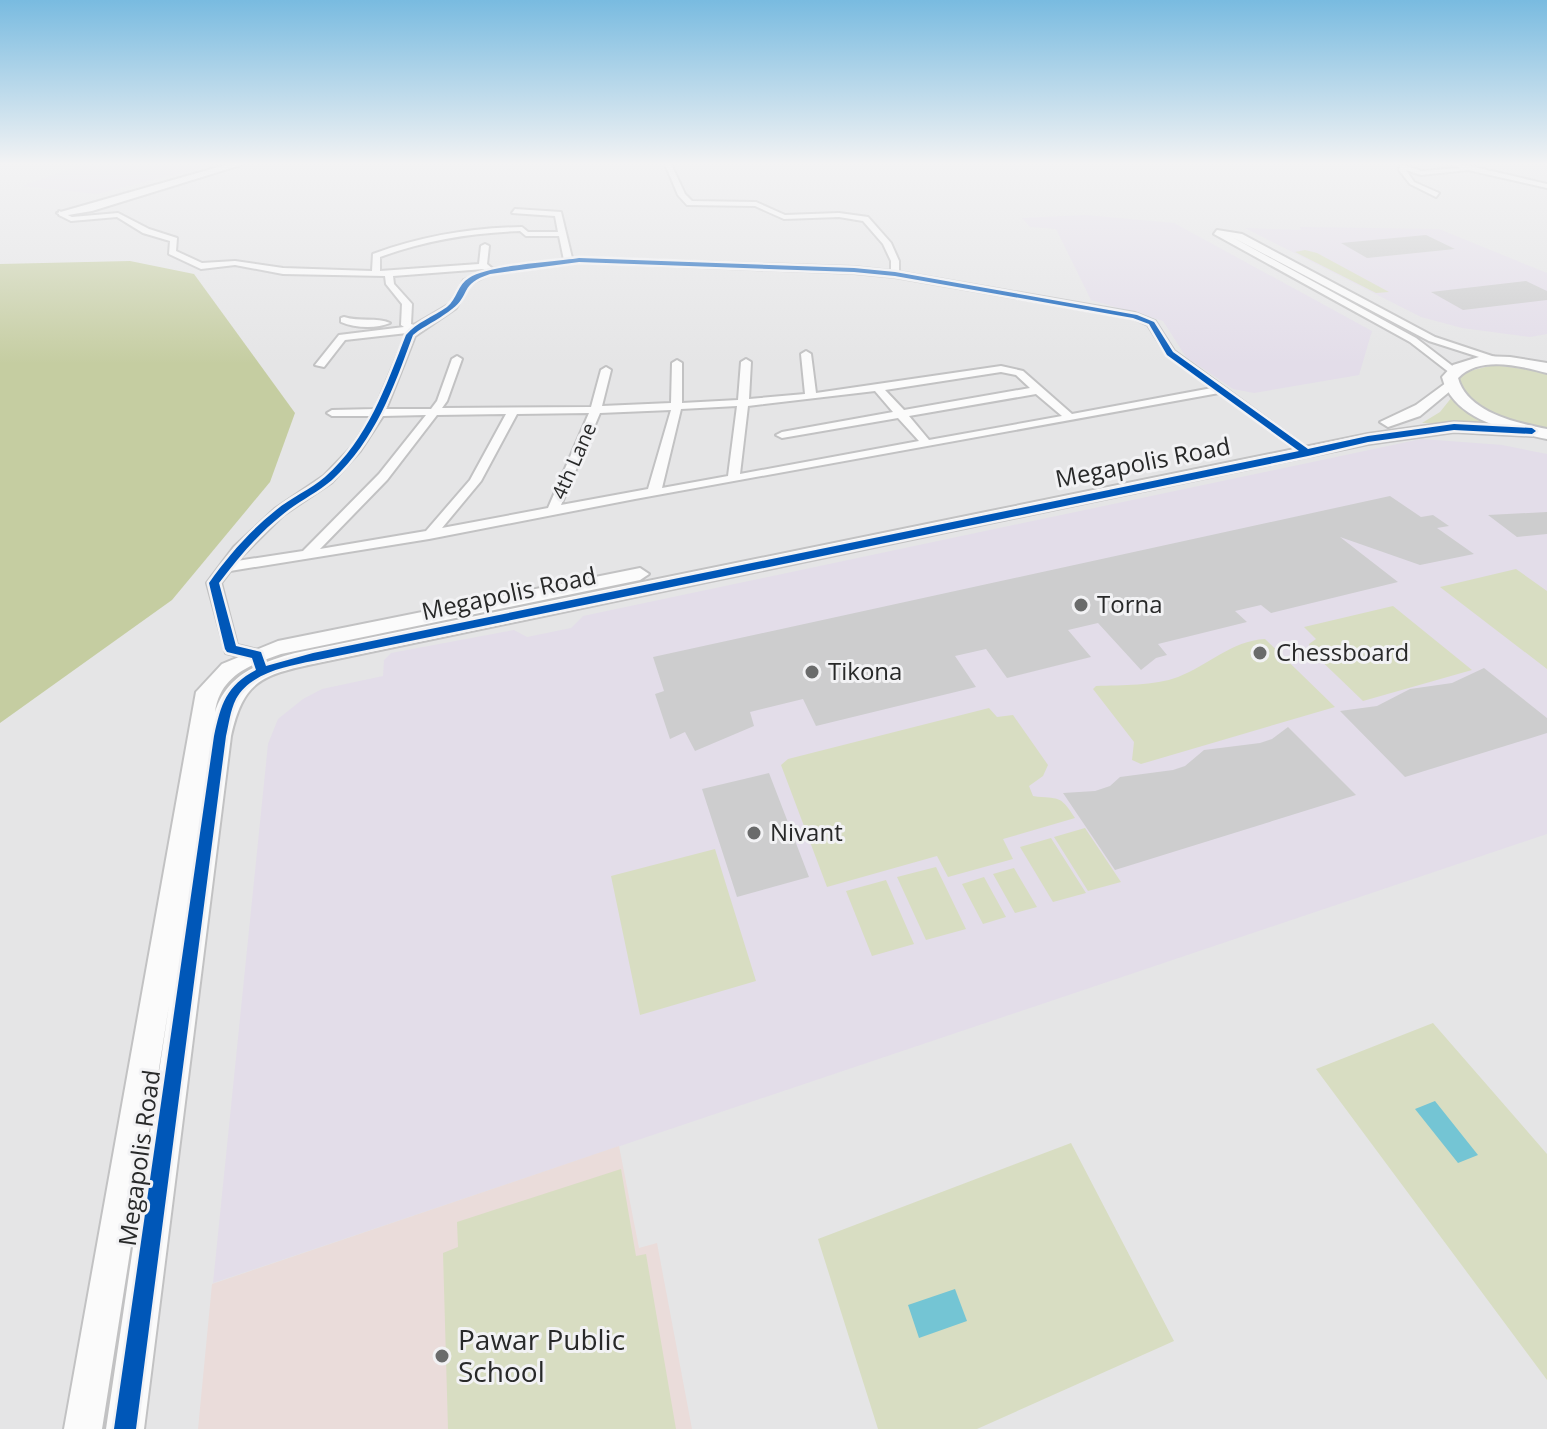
<svg xmlns="http://www.w3.org/2000/svg" width="1547" height="1429" viewBox="0 0 1547 1429" font-family="'Open Sans',sans-serif">
<style>
.commercial{fill:#e3dde9}
.education{fill:#eadcda}
.green{fill:#d8ddc2}
.forest{fill:#c5cda1}
.water{fill:#74c5d4}
.building{fill:#cdcdce}
.lines{fill:none;stroke-linecap:round;stroke-linejoin:round}
.street-casing{stroke:#c2c2c3;stroke-width:4}
.secondary-casing{stroke:#c2c2c3;stroke-width:4}
.primary-casing{stroke:#c2c2c3;stroke-width:4}
.street{fill:#fbfbfb;fill-rule:evenodd}
.secondary{fill:#fbfbfb;fill-rule:evenodd}
.primary{fill:#fbfbfb;fill-rule:evenodd}
.cycleway-casing{stroke:#f2f2f4;stroke-width:5}
.cycleway{fill:#0057b8;fill-rule:evenodd}
.poi-dot{fill:#6a6b6b;stroke:#f2f2f4;stroke-width:3}
.labels{text-anchor:middle;stroke-width:6;stroke-linejoin:round;paint-order:stroke}
.far-street-label{font-size:20px;fill:#282929;stroke:#f2f2f4}
.street-label{font-size:24px;fill:#282929;stroke:#f2f2f4}
.poi-label{font-size:24px;fill:#282929;stroke:#f2f2f4;text-anchor:start}
.near-poi-label{font-size:28px;fill:#282929;stroke:#f2f2f4;text-anchor:start}
</style>
<rect width="100%" height="100%" fill="#e5e5e6"/>
<path class="commercial" d="M83 164H216L97 194 22 186Z
M1085 215 1174 223 1372 331 1359 375 1254 393 1233 389 1186 357 1163 321 1091 300 1056 229 1030 227 1022 218Z
M1300 227 1439 229 1547 273V334L1530 337 1462 328 1421 317 1245 228 1301 230Z
M1421 439 1502 445 1547 454V834L213 1283 268 744 278 719 303 699 322 689 383 676 384 660 391 653 514 630 527 637 571 628 583 616Z"/>
<path class="education" d="M619 1146 639 1248 657 1243 692 1429H198L212 1284Z"/>
<path class="green" d="M1305 250 1317 253 1389 292 1376 293 1295 252Z
M1493 365 1547 372V431C1515 422 1469 414 1458 379L1462 373Z
M1452 397 1474 413 1502 426 1422 423 1440 412Z
M1516 569 1547 591V669L1440 587Z
M1393 606 1472 670 1363 701 1310 650 1309 644 1316 639 1304 627Z
M1265 639 1335 707 1141 764 1132 760 1134 742 1093 689 1096 686C1122 685 1154 686 1178 677 1209 665 1231 641 1265 639Z
M989 708 997 717 1013 715 1048 765 1043 776 1029 786 1033 796C1059 800 1059 793 1075 818L1003 839 1013 859 948 877 937 856 827 887 781 765 788 759Z
M1085 828 1121 882 1088 891 1054 837Z
M1051 838 1086 893 1053 902 1020 847Z
M715 849 756 981 640 1015 611 876Z
M936 867 966 929 926 940 897 877Z
M1014 868 1037 907 1015 913 993 874Z
M984 877 1006 917 983 924 962 884Z
M886 880 914 944 872 956 846 891Z
M1433 1023 1547 1154V1380L1316 1069Z
M1071 1143 1174 1341 977 1429H878L818 1239Z
M621 1169 636 1256 646 1254 676 1429H448L443 1253 458 1247 457 1222Z"/>
<path class="forest" d="M130 261 194 274 295 413 270 482 172 600 0 723V264Z"/>
<path class="water" d="M1435 1101 1478 1155 1458 1163 1415 1109Z
M955 1289 967 1321 919 1338 908 1305Z"/>
<path class="building" d="M1426 235 1455 249 1367 258 1341 243Z
M1526 281 1547 291V300L1463 310 1431 292Z
M1390 496 1421 517 1433 515 1449 526 1437 528 1474 554 1420 565 1340 537 1398 582 1271 613 1261 605 1235 611 1247 622 1158 644 1167 655 1156 658 1141 670 1098 623 1068 630 1091 657 1007 678 986 649 955 656 976 687 816 726 803 699 750 712 754 726 695 751 685 732 670 739 655 694 664 691 653 657Z
M1547 512V534L1517 537 1488 515Z
M1484 668 1547 718V733L1405 777 1340 711 1377 706 1410 689 1452 683Z
M1288 727 1356 795 1115 870 1063 793 1095 791 1110 786 1120 777 1173 770 1185 766 1204 750 1260 743 1272 739Z
M769 773 809 877 737 897 702 789Z"/>
<g class="lines">
<defs>
<path id="street" d="M665 164H671L685 194 692 201 756 202 785 215 839 213 868 217 891 243 899 261V272L1135 313 1155 321 1174 351 1314 453 1304 455 1219 393 635 499 429 539 230 571 221 583 237 645 262 651 270 671 262 676 257 675 251 659 226 653 207 583 234 547 275 509 324 476 352 447 372 416H332L327 413 332 410 375 409 407 333 345 340 324 367 315 365 339 335 404 327 401 325 402 304 386 284 385 276 283 274 235 265 201 269 169 254 170 241 143 233 117 217 71 221 59 215V211L72 217 118 213 149 229 177 238 176 251 202 263 235 261 283 268 372 271 373 254C422 236 470 228 522 227L528 232H558L555 216 512 213 515 209 561 212 572 258 854 267 891 271V261L883 244 863 221 839 217 784 219 755 206 687 205 678 195ZM520 231 526 236H559L564 260 493 269 487 264 489 246 485 244 481 246 479 264 380 271V257C426 240 471 233 520 231ZM579 262 854 273 895 277 1133 318 1148 325 1167 355 1212 388 1072 414 1023 371 1001 366 816 393 811 354 806 351 801 354 805 394 749 399 751 362 746 359 741 362 738 400 682 403V363L677 360 672 363 671 403 602 406 611 370 606 367 601 370 591 407 442 408 447 401 462 359 457 356 452 359 437 401 431 409H386L415 336 456 308 470 284 490 274ZM484 269 485 271 464 280 450 304 414 325 411 324 412 304 394 284 393 276ZM1001 372 1016 375 1030 388 904 410 885 390ZM875 391 893 412 782 432 776 435 782 438 898 418 919 441 740 474 748 406ZM1036 394 1062 416 929 440 909 416ZM737 406 728 476 662 488 681 409ZM671 410 648 489 561 505 600 413ZM589 413 548 508 442 528 481 481 517 414ZM506 414 470 480 426 531 320 549 387 480 437 415ZM426 415 379 474 303 551 237 561 283 515 332 482 360 451 383 416Z
M1401 164 1421 171 1461 168 1448 164H1461L1547 184V188L1468 170 1421 175 1406 170 1414 182 1439 193 1436 197 1410 184 1399 170Z
M1217 230 1242 234 1435 337 1510 362 1501 364 1429 341 1232 237 1416 338 1459 371 1450 373 1410 342 1214 234Z
M344 317C359 322 377 317 390 323 376 329 355 328 341 322V318Z"/>
<path id="secondary" d="M229 164H244L92 211 62 216 57 213Z
M1450 380 1457 384 1455 387 1420 416 1388 427 1380 422 1416 405Z
M1454 422 1532 426 1540 431 1532 436 1454 432 1368 444 313 664C261 675 243 682 231 736L144 1429H106L169 1005 102 1429H64L196 692 222 664 278 641 640 568 649 574 640 580 281 654C249 665 220 676 215 712 227 674 259 663 295 653L1368 434Z"/>
<path id="primary" d="M1482 356 1510 357 1547 363V373C1520 366 1480 355 1458 378 1467 412 1516 423 1547 429V439C1509 431 1453 420 1442 377L1453 365Z"/>
</defs>
<use href="#street" class="street-casing"/>
<use href="#secondary" class="secondary-casing"/>
<use href="#primary" class="primary-casing"/>
<use href="#street" class="street"/>
<use href="#secondary" class="secondary"/>
<use href="#primary" class="primary"/>
<defs>
<path id="cycleway" d="M579 258 854 268 895 272 1137 315 1154 322 1173 352 1308 449 1368 436 1454 424 1532 428 1536 431 1532 434 1454 430 1368 442 1308 456 313 661C287 666 250 673 236 699 230 711 229 724 226 736L136 1429H114L214 736C221 704 226 686 256 670L252 658 227 652 225 649 209 583C228 556 249 532 275 511 290 498 310 490 325 477 368 439 386 386 406 335 417 322 433 317 447 307 457 299 458 284 469 278 488 265 554 262 579 258ZM579 262 854 272 895 276 1133 318 1149 324 1167 355 1299 451 313 653 266 666 261 652 236 646 219 583C238 558 257 535 282 515 297 502 317 493 332 480 376 439 393 389 413 335L418 331C429 324 442 317 452 309 471 295 459 284 490 274Z"/>
</defs>
<use href="#cycleway" class="cycleway-casing"/>
<use href="#cycleway" class="cycleway"/>
</g>
<linearGradient id="sky" x2="0" y2="1"><stop stop-color="#79bbe0"/><stop offset="0.45" stop-color="#f3f3f4"/><stop offset="1" stop-color="#f3f3f4" stop-opacity="0"/></linearGradient>
<rect width="1547" height="364" fill="url(#sky)"/>
<g class="poi-dot">
<circle cx="1081" cy="605" r="8"/>
<circle cx="1260" cy="653" r="8"/>
<circle cx="812" cy="672" r="8"/>
<circle cx="754" cy="833" r="8"/>
<circle cx="442" cy="1356" r="8"/>
</g>
<g class="labels">
<g class="far-street-label">
<text transform="translate(574 461) rotate(-66)" y="7">4th Lane</text>
</g>
<g class="street-label">
<text transform="translate(1143 463) rotate(-11)" y="8">Megapolis Road</text>
<text transform="translate(509 594) rotate(-12)" y="8">Megapolis Road</text>
<text transform="translate(140 1158) rotate(-82)" y="8">Megapolis Road</text>
</g>
<g class="poi-label">
<text x="1097" y="613">Torna</text>
<text x="1276" y="661">Chessboard</text>
<text x="828" y="680">Tikona</text>
<text x="770" y="841">Nivant</text>
</g>
<g class="near-poi-label">
<text x="458" y="1350">Pawar Public<tspan x="458" dy="32">School</tspan></text>
</g>
</g>
</svg>
